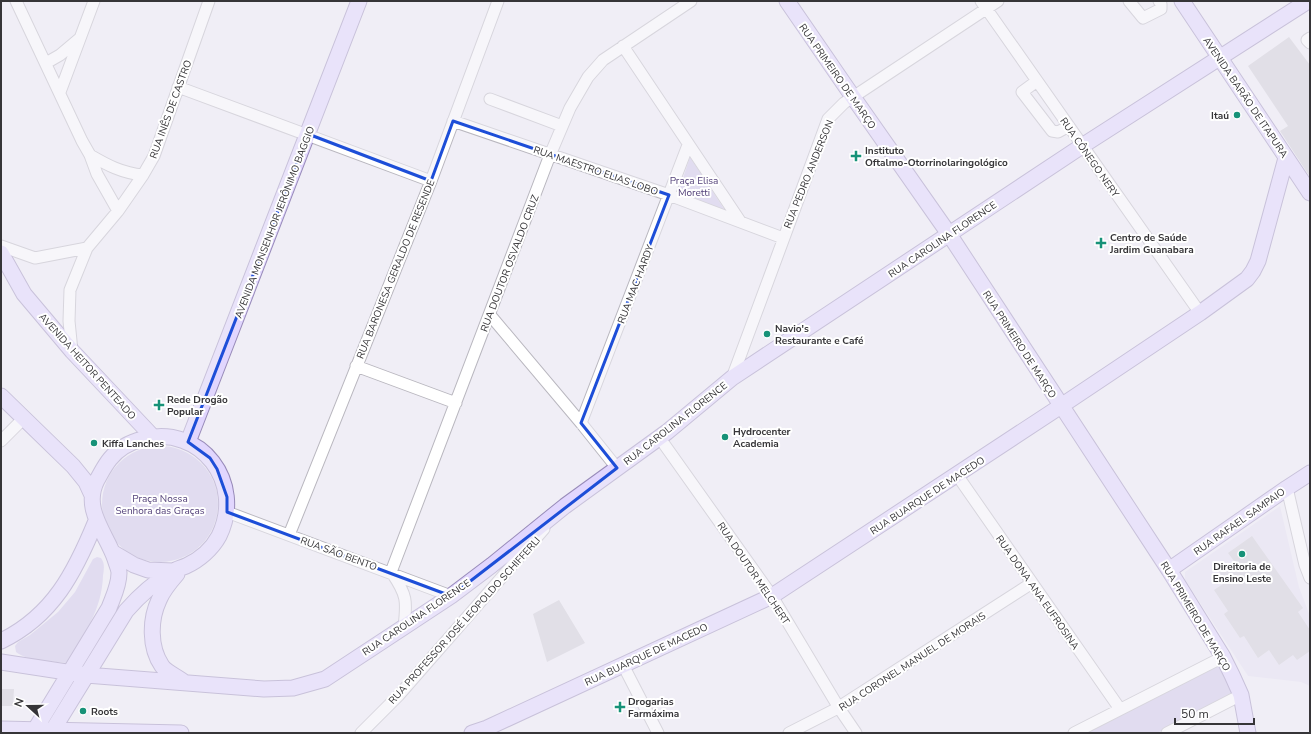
<svg xmlns="http://www.w3.org/2000/svg" width="1311" height="734" viewBox="0 0 1311 734" font-family="'Nunito Sans',sans-serif">
<style>
.built{fill:#e5e1f1}
.green{fill:#cec6e9}
.building{fill:#ceccd4}
.lines{fill:none;stroke-linecap:round;stroke-linejoin:round}
.minor-casing{stroke:#b9b7bf;stroke-width:13}
.major-casing{stroke:#988bb9;stroke-width:17}
.minor{stroke:#fff;stroke-width:11}
.major{stroke:#e1d6fe;stroke-width:15}
.marked{fill:none;stroke:#1d4ed8;stroke-width:3;stroke-linejoin:round}
.poi-dot{fill:#179278;stroke:#fff;stroke-width:1.5}
.labels{text-anchor:middle;stroke-width:4;stroke-linejoin:round;paint-order:stroke}
.street-label{font-size:10px;fill:#363538;stroke:#fff}
.poi-label{font-size:10px;font-weight:bold;fill:#363538;stroke:#fff;text-anchor:start}
.park-label{font-size:10px;fill:#534179;stroke:#fff}
</style>
<rect width="100%" height="100%" fill="#f0eef6"/>
<path class="built" d="M1280 506 1299 587 1310 616V686L1301 682 1248 676 1185 580V572Z"/>
<path class="green" d="M690 157 726 212 678 193Z
M102 504a58 58 0 1 1 116 0a58 58 0 1 1-116 0Z
M97 557 101 558C105 563 104 569 103 576 102 609 84 636 66 663 51 661 29 662 16 652L15 646 18 642 30 635 58 612 75 592 93 559Z
M1223 657 1237 693 1157 733H1077Z"/>
<path class="building" d="M1289 37 1310 65V177L1280 131 1288 126 1248 66Z
M1252 536 1303 608 1298 612 1310 630V651L1297 660 1293 655 1279 665 1269 650 1258 658 1244 636 1240 638 1224 614 1228 611 1214 590 1226 582 1218 570 1234 561 1228 553Z
M559 600 585 643 547 662 533 614Z
M1 689H14L13 706H1Z"/>
<g class="lines">
<defs>
<path id="minor" d="M16 1 82 141 90 155 97 174 118 211
M981 1 1200 313
M1129 1 1143 18 1161 9V4L1159 1
M1310 38 1307 40 1310 43
M623 46 740 221
M46 63 60 55 79 39
M1037 81 1022 92 1052 131 1058 132 1069 126
M178 87 431 181
M60 92 94 1
M490 99 562 126
M453 121 669 195 783 238
M90 155C107 165 122 173 143 175
M1 246 35 258 87 248
M490 315 581 423 617 468
M72 351 69 321 70 290 87 248 118 211 143 175 154 156 209 1
M356 366 456 403
M732 378 828 119 844 103 998 1
M581 423 688 145
M659 437 772 596 839 708 856 733
M1 441 24 418
M957 475 1120 709
M1287 488 1305 565 1310 578
M227 512 451 596
M289 535 431 181 498 1
M391 572 550 155 570 108 588 77 603 60 691 1
M392 573C407 595 407 601 404 627
M623 665 658 733
M361 733 399 695 544 529
M789 733 836 709 1032 583
M1074 733 1223 657
M1167 733 1241 695"/>
<path id="major" d="M787 1 853 97 949 234 1169 570 1223 657 1232 675 1241 695 1248 733
M1182 1 1310 193
M1 253 24 294 72 351 153 437
M1 396 73 466 86 482 92 495
M188 442 359 1
M112 552 134 565 148 570 173 571
M1169 570 1287 488 1310 473
M177 574C170 582 163 590 159 600 150 619 149 647 162 666 166 672 178 677 184 682
M1 641C53 616 75 572 96 521
M1 662 86 675 264 689 293 688 325 679 404 627 451 596 492 565 565 506 667 432 732 378 1082 146 1308 1
M1 729 181 733
M33 733 109 608C113 597 119 586 119 573 119 569 116 563 115 559 106 533 82 509 97 480 101 473 105 465 110 459 118 449 130 442 143 439 201 424 245 483 219 536 212 549 199 560 186 566 181 568 176 569 172 572 155 582 139 596 126 611L51 733
M472 733 487 728 772 596 1061 406 1200 313 1247 279 1253 271 1258 261 1286 158"/>
</defs>
<use href="#minor" class="minor-casing"/>
<use href="#major" class="major-casing"/>
<use href="#minor" class="minor"/>
<use href="#major" class="major"/>
</g>
<path d="M0 0H1311V734H0ZM453 121 669 195 581 423 617 468 451 596 227 512V497L217 469 210 458 188 442 308 134 431 181Z" fill="#f0eef6" fill-opacity=".55" fill-rule="evenodd"/>
<path class="marked" d="M453 121 669 195 581 423 617 468 451 596 227 512V497L217 469 210 458 188 442 308 134 431 181Z"/>
<g class="poi-dot">
<circle cx="1237" cy="115" r="4"/>
<path d="M854 150h4v4h4v4h-4v4h-4v-4h-4v-4h4z"/>
<path d="M1099 237h4v4h4v4h-4v4h-4v-4h-4v-4h4z"/>
<circle cx="767" cy="334" r="4"/>
<path d="M157 399h4v4h4v4h-4v4h-4v-4h-4v-4h4z"/>
<circle cx="725" cy="437" r="4"/>
<circle cx="94" cy="443" r="4"/>
<circle cx="1242" cy="554" r="4"/>
<path d="M618 701h4v4h4v4h-4v4h-4v-4h-4v-4h4z"/>
<circle cx="83" cy="711" r="4"/>
</g>
<g class="labels">
<g class="street-label">
<text transform="translate(838 76) rotate(55)" y="4">RUA PRIMEIRO DE MARÇO</text>
<text transform="translate(1246 97) rotate(56)" y="4">AVENIDA BARÃO DE ITAPURA</text>
<text transform="translate(170 109) rotate(-70)" y="4">RUA INÊS DE CASTRO</text>
<text transform="translate(1090 157) rotate(55)" y="4">RUA CÔNEGO NERY</text>
<text transform="translate(596 170) rotate(19)" y="4">RUA MAESTRO ELIAS LOBO</text>
<text transform="translate(808 174) rotate(-68)" y="4">RUA PEDRO ANDERSON</text>
<text transform="translate(274 222) rotate(-69)" y="4">AVENIDA MONSENHOR JERÔNIMO BAGGIO</text>
<text transform="translate(942 239) rotate(-34)" y="4">RUA CAROLINA FLORENCE</text>
<text transform="translate(509 263) rotate(-69)" y="4">RUA DOUTOR OSVALDO CRUZ</text>
<text transform="translate(395 269) rotate(-68)" y="4">RUA BARONESA GERALDO DE RESENDE</text>
<text transform="translate(635 284) rotate(-69)" y="4">RUA MAC HARDY</text>
<text transform="translate(1020 344) rotate(57)" y="4">RUA PRIMEIRO DE MARÇO</text>
<text transform="translate(88 366) rotate(48)" y="4">AVENIDA HEITOR PENTEADO</text>
<text transform="translate(675 423) rotate(-38)" y="4">RUA CAROLINA FLORENCE</text>
<text transform="translate(927 495) rotate(-33)" y="4">RUA BUARQUE DE MACEDO</text>
<text transform="translate(1239 521) rotate(-35)" y="4">RUA RAFAEL SAMPAIO</text>
<text transform="translate(339 553) rotate(20)" y="4">RUA SÃO BENTO</text>
<text transform="translate(754 573) rotate(56)" y="4">RUA DOUTOR MELCHERT</text>
<text transform="translate(1038 592) rotate(55)" y="4">RUA DONA ANA EUFROSINA</text>
<text transform="translate(1196 616) rotate(59)" y="4">RUA PRIMEIRO DE MARÇO</text>
<text transform="translate(416 617) rotate(-34)" y="4">RUA CAROLINA FLORENCE</text>
<text transform="translate(464 620) rotate(-48)" y="4">RUA PROFESSOR JOSÉ LEOPOLDO SCHIFFERLI</text>
<text transform="translate(646 654) rotate(-25)" y="4">RUA BUARQUE DE MACEDO</text>
<text transform="translate(912 661) rotate(-33)" y="4">RUA CORONEL MANUEL DE MORAIS</text>
</g>
<g class="poi-label">
<text x="1229" y="119" text-anchor="end">Itaú</text>
<text x="865" y="154">Instituto<tspan x="865" dy="12">Oftalmo-Otorrinolaringológico</tspan></text>
<text x="1110" y="241">Centro de Saúde<tspan x="1110" dy="12">Jardim Guanabara</tspan></text>
<text x="775" y="332">Navio's<tspan x="775" dy="12">Restaurante e Café</tspan></text>
<text x="167" y="403">Rede Drogão<tspan x="167" dy="12">Popular</tspan></text>
<text x="733" y="435">Hydrocenter<tspan x="733" dy="12">Academia</tspan></text>
<text x="102" y="447">Kiffa Lanches</text>
<text x="1242" y="570" text-anchor="middle">Direitoria de<tspan x="1242" dy="12">Ensino Leste</tspan></text>
<text x="628" y="705">Drogarias<tspan x="628" dy="12">Farmáxima</tspan></text>
<text x="91" y="715">Roots</text>
</g>
<g class="park-label">
<text x="694" y="184">Praça Elisa<tspan x="694" dy="12">Moretti</tspan></text>
<text x="160" y="502">Praça Nossa<tspan x="160" dy="12">Senhora das Graças</tspan></text>
</g>
</g>
<rect width="1311" height="734" fill="none" stroke="#363538" stroke-width="4"/>
<g transform="translate(28 706) rotate(291)" stroke="#ffffff" stroke-width="3" paint-order="stroke">
<path d="M0-3L7 15L0 10L-7 15Z" fill="#363538"/>
<text y="-6" font-size="11" font-weight="bold" text-anchor="middle" fill="#363538">N</text>
</g>
<path d="M1175 718v6h79v-6" fill="none" stroke="#363538" stroke-width="2"/>
<text x="1181" y="718" font-size="12" fill="#363538" stroke="#ffffff" stroke-width="3" paint-order="stroke">50 m</text>
</svg>
